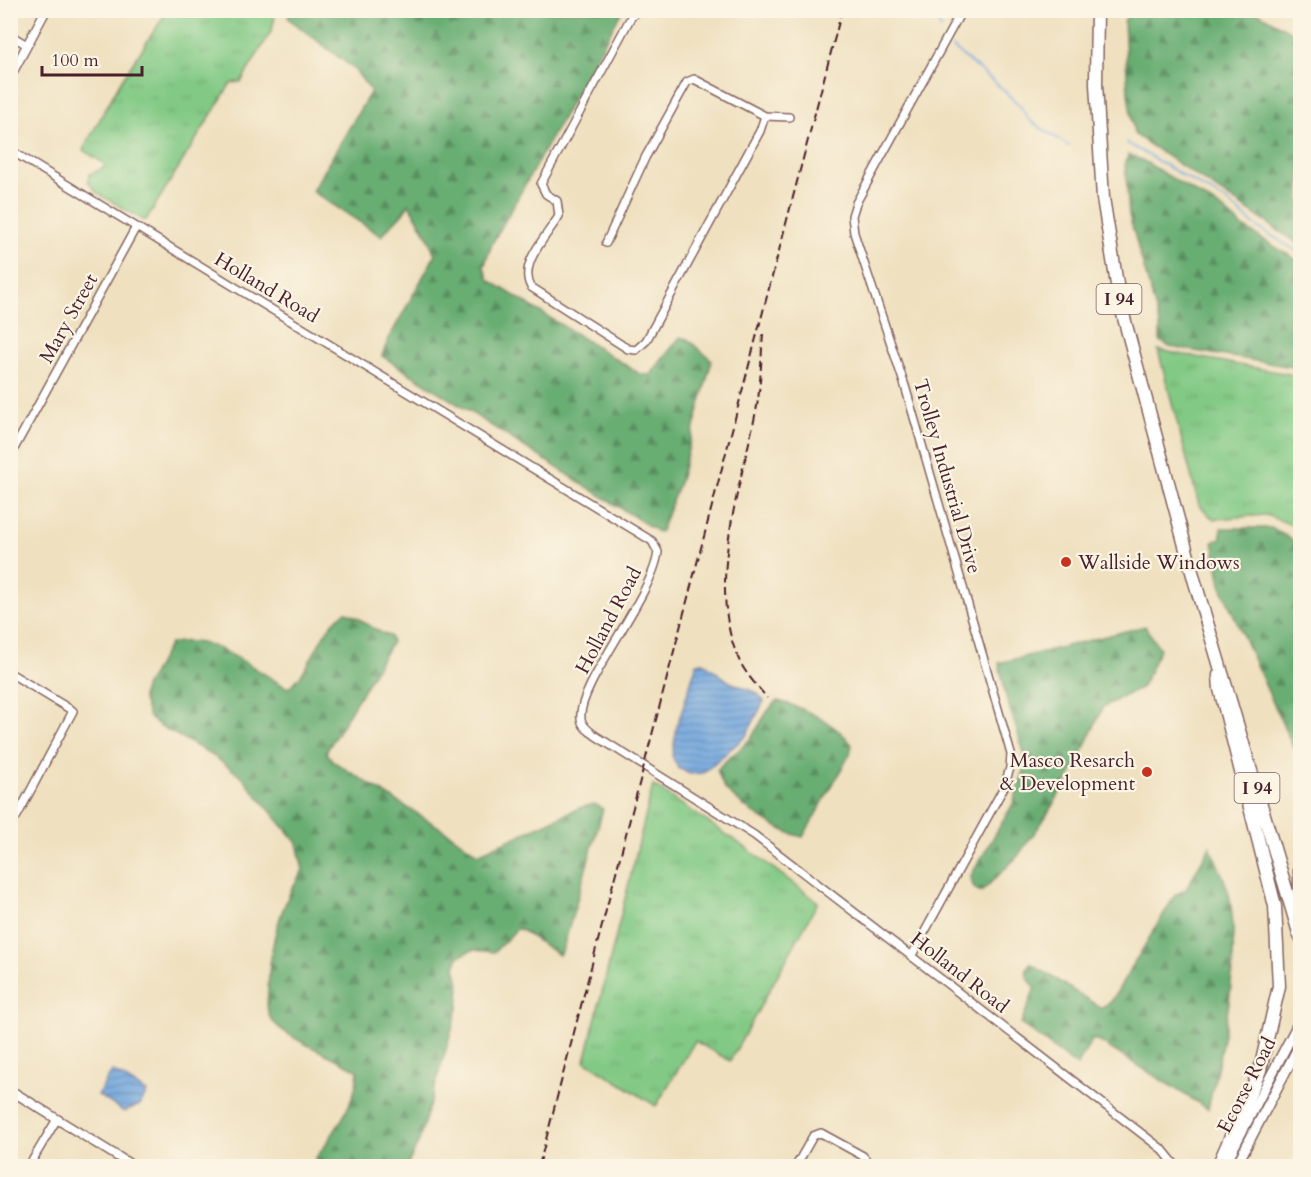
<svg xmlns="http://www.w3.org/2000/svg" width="1311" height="1177" viewBox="0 0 1311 1177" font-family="Cardo,serif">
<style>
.grass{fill:url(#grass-tufts);stroke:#667458;stroke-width:1.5}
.forest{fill:url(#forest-firs);stroke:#59664e;stroke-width:1.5}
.water{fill:url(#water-rules);stroke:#5c6284;stroke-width:1.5}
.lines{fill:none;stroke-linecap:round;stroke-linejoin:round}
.stream{stroke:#6fa5dd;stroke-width:2}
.minor-casing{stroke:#84635f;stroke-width:10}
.tertiary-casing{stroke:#84635f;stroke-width:11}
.secondary-casing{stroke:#84635f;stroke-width:12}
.motorway-casing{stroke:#84635f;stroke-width:15}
.minor{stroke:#fff;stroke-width:7}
.tertiary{stroke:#fff;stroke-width:8}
.secondary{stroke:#fff;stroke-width:9}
.motorway{stroke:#fff;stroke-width:12}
.rail{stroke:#4a1f2b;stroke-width:2;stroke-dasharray:9 4.5;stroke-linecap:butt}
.poi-dot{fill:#c8321e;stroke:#fcf5e5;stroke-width:2}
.labels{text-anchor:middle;stroke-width:4.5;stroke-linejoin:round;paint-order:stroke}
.shield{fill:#fcf5e5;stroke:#7f5f63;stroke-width:1.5}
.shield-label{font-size:18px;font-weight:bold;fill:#4a1f2b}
.street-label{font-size:20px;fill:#4a1f2b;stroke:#fcf5e5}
.poi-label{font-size:20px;fill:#4a1f2b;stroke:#fcf5e5;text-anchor:start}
</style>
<defs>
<pattern id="grass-tufts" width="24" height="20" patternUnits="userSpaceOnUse" patternTransform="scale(1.5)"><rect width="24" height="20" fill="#81c984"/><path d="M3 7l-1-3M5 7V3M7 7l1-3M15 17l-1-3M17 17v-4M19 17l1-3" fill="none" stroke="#71ac72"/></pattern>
<pattern id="forest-firs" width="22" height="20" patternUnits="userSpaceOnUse" patternTransform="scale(1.5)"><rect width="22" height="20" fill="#68ad72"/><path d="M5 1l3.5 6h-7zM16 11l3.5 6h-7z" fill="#588c5e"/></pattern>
<pattern id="water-rules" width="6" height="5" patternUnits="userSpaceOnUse" patternTransform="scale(1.5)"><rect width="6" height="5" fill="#6fa5dd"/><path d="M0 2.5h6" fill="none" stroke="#5d86b3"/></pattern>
</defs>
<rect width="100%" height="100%" fill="#fcf5e5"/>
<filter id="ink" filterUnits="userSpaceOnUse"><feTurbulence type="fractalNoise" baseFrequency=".0167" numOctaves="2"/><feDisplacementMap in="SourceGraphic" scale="12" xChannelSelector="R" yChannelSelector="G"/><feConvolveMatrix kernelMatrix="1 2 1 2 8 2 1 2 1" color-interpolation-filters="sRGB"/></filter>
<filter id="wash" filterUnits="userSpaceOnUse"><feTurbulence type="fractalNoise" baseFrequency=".008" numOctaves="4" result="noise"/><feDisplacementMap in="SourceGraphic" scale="24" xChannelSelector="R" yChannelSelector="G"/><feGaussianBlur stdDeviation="1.35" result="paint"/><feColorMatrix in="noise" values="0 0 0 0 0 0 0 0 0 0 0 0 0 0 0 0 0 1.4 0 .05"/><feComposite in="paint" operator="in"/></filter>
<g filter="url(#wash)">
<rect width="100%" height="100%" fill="#efe0bf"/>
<path class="grass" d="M168 10 276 11 272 30 241 82 231 83 146 220H143L97 193 88 181 90 174 105 167V164L83 150 121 81Z
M1158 350 1300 376V528L1266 515 1213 519 1199 505Z
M653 785 745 847 818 902 730 1061 695 1041 656 1106 585 1061Z"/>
<path class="forest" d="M287 11H622L492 244 484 267 489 280 640 374 650 375 680 337 687 339 712 360 680 480 661 531 658 532 382 356 388 340 435 255 427 235 409 204 402 214 381 236 312 191 371 91 354 69 289 19Z
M1132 11H1255L1300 37V245L1134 134 1128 93 1124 21Z
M1129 155 1144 161 1224 210 1243 227 1300 262V368L1170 347 1160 341V325L1129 215 1125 162Z
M1221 528H1273L1300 545V752L1293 747 1222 589 1213 542 1221 538Z
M346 612C362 618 373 631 390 636L392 642 326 752 334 762 452 835 478 854 579 808 595 804 603 809 563 949 559 955 518 928 494 952 473 950 459 956 455 967 460 988 458 1009 419 1141 407 1166H322L315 1159C334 1133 356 1104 358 1071 337 1057 285 1039 271 1019 265 1011 268 997 268 988 270 944 279 907 303 870L297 843 241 776 209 753 160 726 149 717 142 697 146 685 170 644C211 631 253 670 288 688 314 669 318 628 346 612Z
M1145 626 1160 649 1142 687 1103 707 1076 766 1043 821 1017 857 981 892 974 888 970 877 1013 804 1027 762 1006 697 999 663Z
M778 701C802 707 838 724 852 745L850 754 803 837C780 833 744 808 727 791 722 786 720 777 717 770 726 758 739 752 749 740 760 728 764 710 778 701Z
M1210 846C1216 862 1225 878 1229 894 1242 959 1223 1045 1208 1109L1097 1040H1092L1077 1066 1021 1024 1035 987C1027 979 1023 974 1030 963L1101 1008 1111 1002 1175 895 1186 889Z"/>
<path class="water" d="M703 662 730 682 757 693 764 701 746 736 703 773 690 774 678 768 672 756 677 726 697 663Z
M112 1071 147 1092 140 1105 124 1112 98 1095Z"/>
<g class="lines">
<path class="stream" d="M933 10 941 29
M952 47 998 85 1020 106 1029 120 1069 146
M1127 143 1225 200 1256 226 1300 253"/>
</g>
</g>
<g filter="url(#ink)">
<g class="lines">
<defs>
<path id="minor" d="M639 10 631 17 541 184 546 194 557 201 559 216C547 236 518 264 531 287L628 349 636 350 646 341 760 131 765 116 789 117
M10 35 27 45
M10 150 652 541 658 552C653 596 576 687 581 719 582 727 591 732 596 736L754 835 1163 1150 1176 1166
M606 243 645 158 687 82 694 79 765 116
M10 456 136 227
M10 673 73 711 17 816 10 819
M912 955 1004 787 1010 768 1011 754 905 386 854 233 852 216 856 203 962 10
M29 1166 57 1119
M796 1166 813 1136 821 1133 863 1156 867 1161 865 1166"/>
<path id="tertiary" d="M10 77 46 10
M10 1090 133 1166"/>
<path id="secondary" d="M1224 1166 1300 1020
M1236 1166 1300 1044"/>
<path id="motorway" d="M1097 10 1096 84 1103 198 1120 303 1194 579 1300 936
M1297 919 1300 904V869
M1218 1166 1260 1070 1279 986 1275 906 1220 689 1219 675"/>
</defs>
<use href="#minor" class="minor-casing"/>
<use href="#tertiary" class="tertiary-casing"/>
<use href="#secondary" class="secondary-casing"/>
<use href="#motorway" class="motorway-casing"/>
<use href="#minor" class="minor"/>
<use href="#tertiary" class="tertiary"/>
<use href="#secondary" class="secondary"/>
<use href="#motorway" class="motorway"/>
<path class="rail" d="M763 334C761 358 761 383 757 406 742 484 704 585 740 662 746 674 758 687 767 698
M539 1166 842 10"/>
</g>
</g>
<g class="poi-dot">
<circle cx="1066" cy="562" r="6"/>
<circle cx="1147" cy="772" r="6"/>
</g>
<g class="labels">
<g class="shield">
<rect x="1096.5" y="284" width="45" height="30" rx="4.5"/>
<rect x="1234.5" y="773" width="45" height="30" rx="4.5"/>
</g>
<g class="shield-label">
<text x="1119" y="305">I 94</text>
<text x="1257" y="794">I 94</text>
</g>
<g class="street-label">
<text transform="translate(267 287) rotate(31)" y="7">Holland Road</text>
<text transform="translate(68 318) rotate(-61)" y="7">Mary Street</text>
<text transform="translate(948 476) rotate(74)" y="7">Trolley Industrial Drive</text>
<text transform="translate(608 620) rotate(-62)" y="7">Holland Road</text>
<text transform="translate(960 972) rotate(38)" y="7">Holland Road</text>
<text transform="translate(1246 1085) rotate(-63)" y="7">Ecorse Road</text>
</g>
<g class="poi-label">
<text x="1078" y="569">Wallside Windows</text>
<text x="1135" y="767" text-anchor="end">Masco Resarch<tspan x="1135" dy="23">&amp; Development</tspan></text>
</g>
</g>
<rect width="1311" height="1177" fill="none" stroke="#fcf5e5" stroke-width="36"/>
<path d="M42 66v9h100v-9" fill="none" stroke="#4a1f2b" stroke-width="3"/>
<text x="51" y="66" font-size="18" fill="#4a1f2b" stroke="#fcf5e5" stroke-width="4.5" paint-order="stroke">100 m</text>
</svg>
